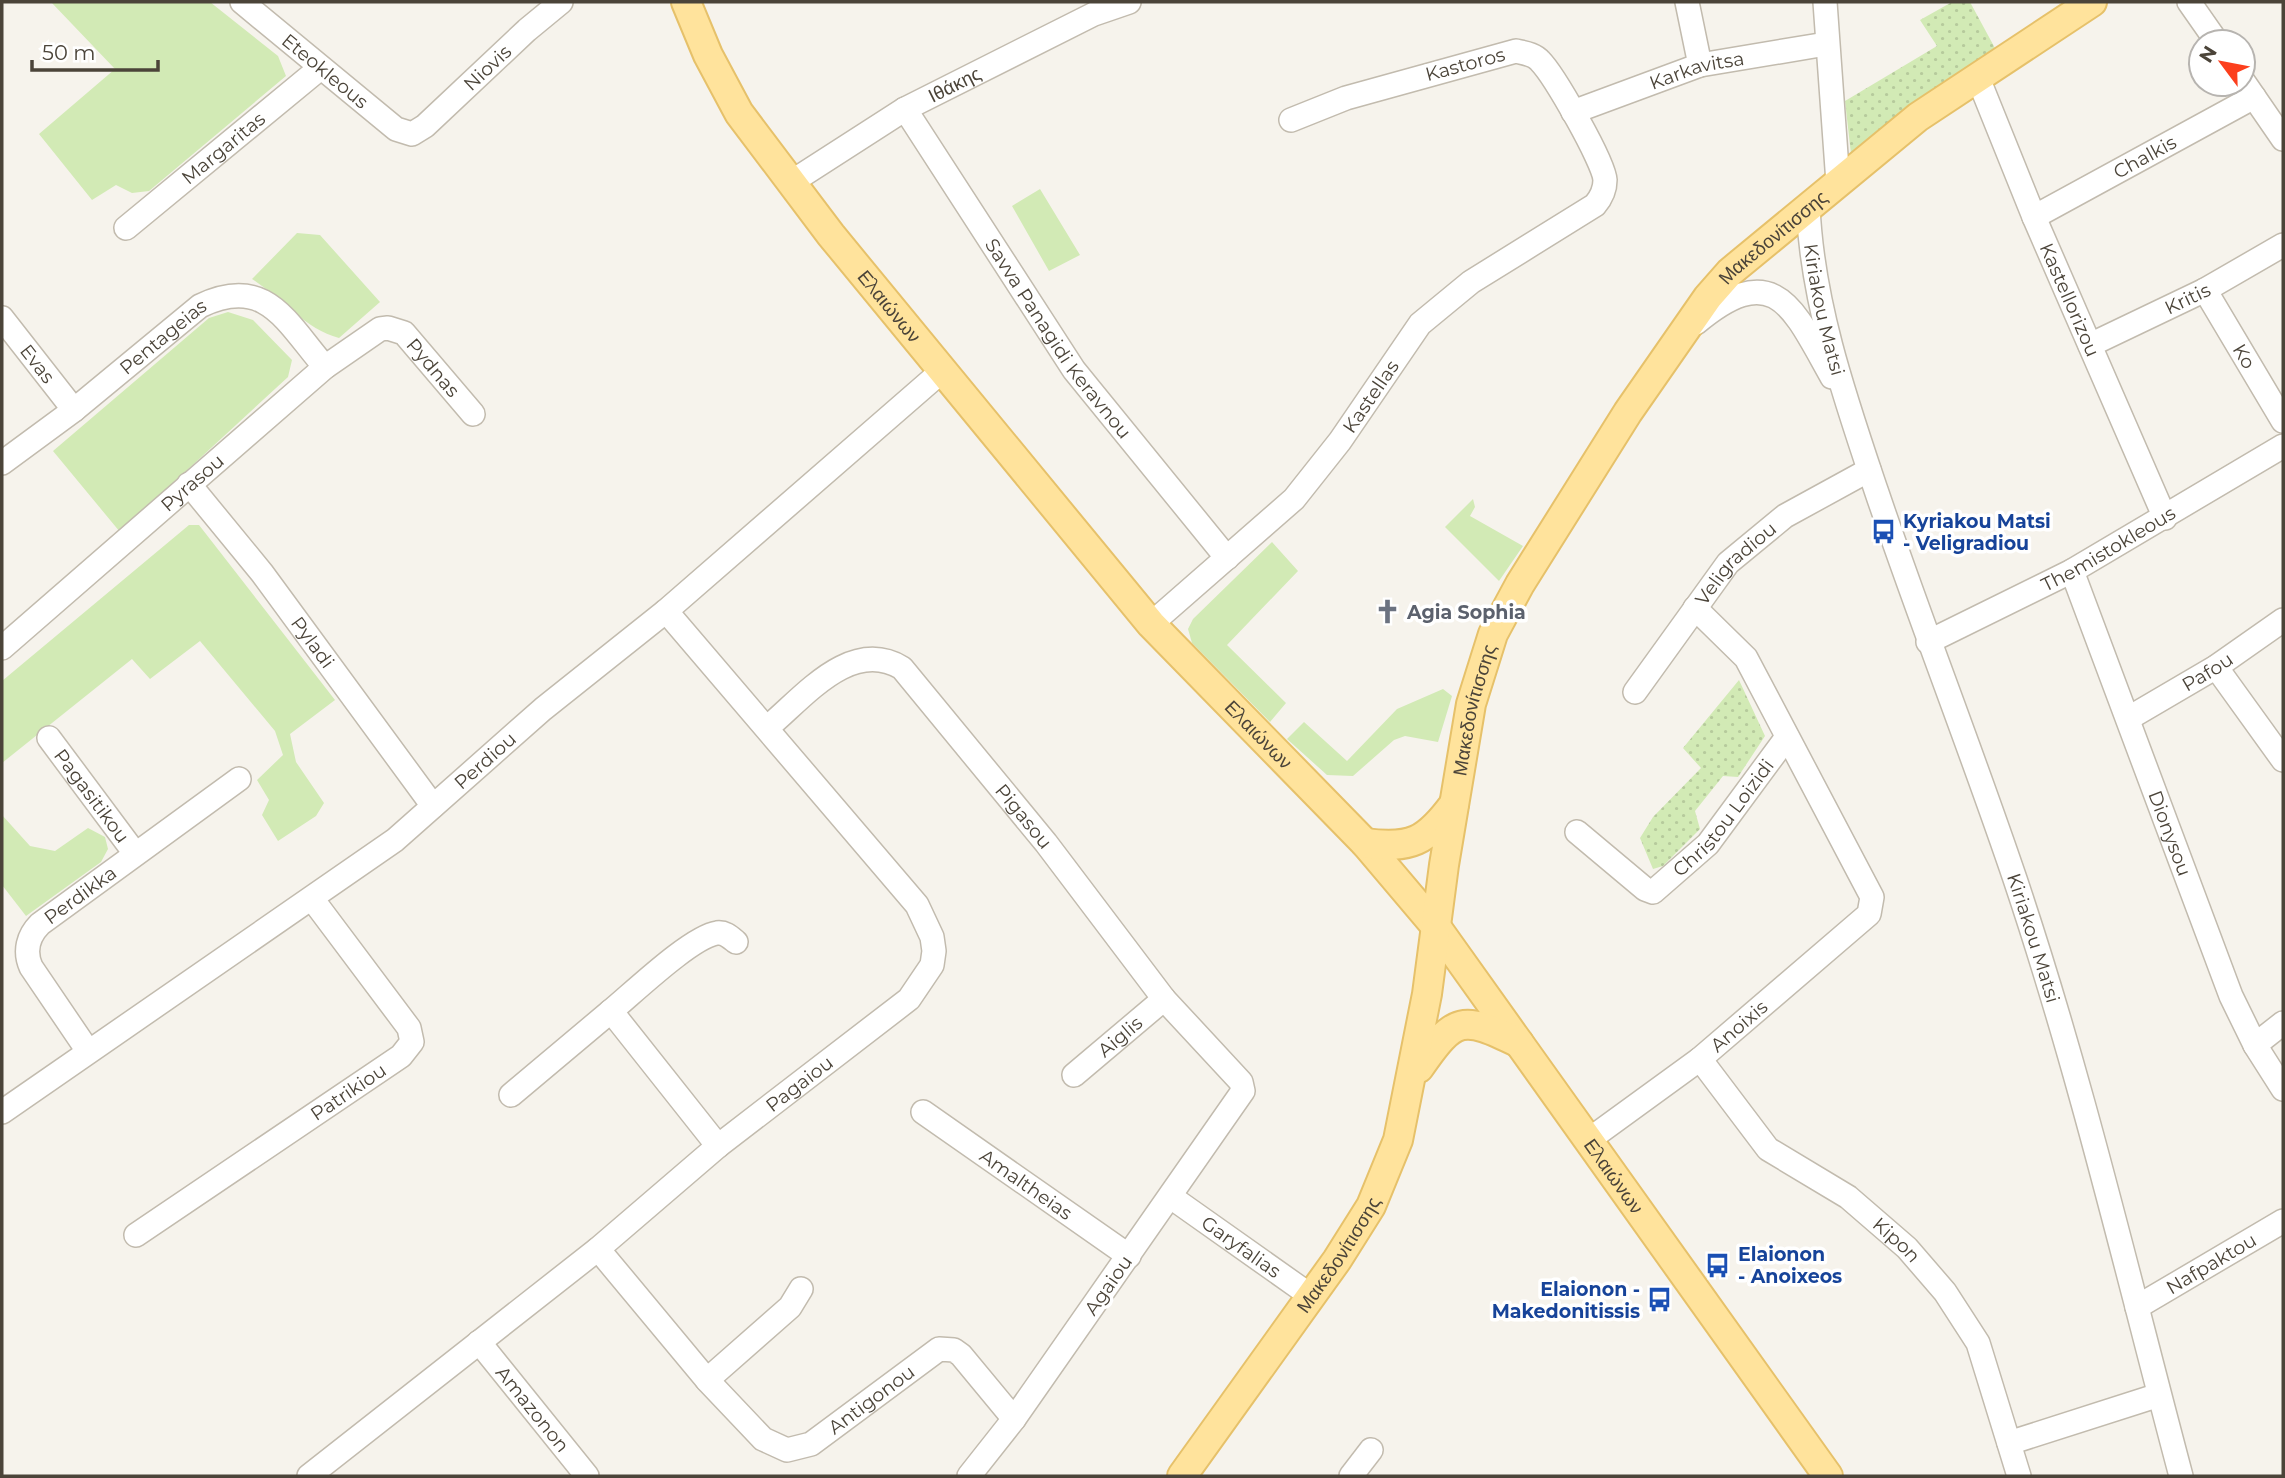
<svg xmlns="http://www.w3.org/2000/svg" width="2285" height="1478" viewBox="0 0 2285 1478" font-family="Montserrat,sans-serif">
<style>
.grass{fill:#d2eab5}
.park{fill:url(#park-dots)}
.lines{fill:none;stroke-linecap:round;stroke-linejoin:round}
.minor-casing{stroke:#c2bbae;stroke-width:26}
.major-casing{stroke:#e6c16a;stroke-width:32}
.minor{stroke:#fff;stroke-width:23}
.major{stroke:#ffe39c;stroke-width:28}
.labels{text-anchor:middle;stroke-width:7;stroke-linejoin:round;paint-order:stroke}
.street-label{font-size:19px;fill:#4b4439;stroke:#fff}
.transit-label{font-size:19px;font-weight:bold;fill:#164399;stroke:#fff;text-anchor:start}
.worship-label{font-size:19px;font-weight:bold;fill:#5b616d;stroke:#fff;text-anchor:start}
</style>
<defs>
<pattern id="park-dots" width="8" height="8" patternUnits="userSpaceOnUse" patternTransform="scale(1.75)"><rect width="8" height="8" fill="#d2eab5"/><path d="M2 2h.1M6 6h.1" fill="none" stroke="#b6ca9c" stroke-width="1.8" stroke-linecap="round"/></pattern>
</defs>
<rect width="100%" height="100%" fill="#f6f3ec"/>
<path class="grass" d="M51 2H210L278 56 286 76 149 191 132 193 116 185 92 200 39 134 115 69Z
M1040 189 1080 255 1049 271 1012 206Z
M297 233 320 235 380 302 339 338C305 329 281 298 252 279Z
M228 312 253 320 292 360 288 377 120 532 53 451 209 318Z
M1473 499 1475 507 1470 516 1523 546 1499 581 1445 527Z
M189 525H199L335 700 290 734 296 762 324 803 316 816 278 841 262 815 269 800 257 780 283 755 275 731 200 641 150 679 132 659 2 763V681Z
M1272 542 1298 571 1227 645 1286 703 1270 722 1192 643 1188 629 1193 619Z
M1443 689 1452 696 1438 742 1405 736 1394 740 1353 776 1327 775 1287 739 1304 722 1347 761 1397 709Z
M2 815 30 846 55 851 88 828 105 837 108 849 101 862 26 916 2 885Z"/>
<path class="park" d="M1952 2H1970L1996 50 1911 106 1851 154 1845 101 1937 46 1920 20Z
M1739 680 1765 736 1738 777 1723 776 1695 811 1700 829 1663 866 1653 869 1640 838 1653 817 1701 768 1683 748Z"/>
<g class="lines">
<defs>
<g id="minor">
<path id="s1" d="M242 2 396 129 412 134 425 126 527 30 561 2"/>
<path d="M1687 2 1700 65"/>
<path d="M1825 2 1838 183"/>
<path d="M2189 2 2217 42"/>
<path id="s2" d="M1978 78 2034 217 2165 518"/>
<path d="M2243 81 2283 139"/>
<path id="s3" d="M905 109 1074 370 1227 558"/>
<path id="s4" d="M1573 112 1700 65 1826 44"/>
<path id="s5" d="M790 183 905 109 1094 14 1129 2"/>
<path id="s6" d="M1808 206C1812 303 1845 398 1876 490 1920 620 1971 749 2015 879 2081 1075 2128 1277 2181 1476"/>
<path id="s7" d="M2034 217 2254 97"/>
<path id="s8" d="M126 228 319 69"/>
<path id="s9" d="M2205 290 2283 421"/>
<path id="s10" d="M2 318 74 410"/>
<path d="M1696 323C1775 257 1793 308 1832 377"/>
<path id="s11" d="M2090 345 2205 290 2283 245"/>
<path id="s12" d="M2 463 74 410 200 306C266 274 286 322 325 367"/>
<path id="s13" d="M189 484 262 573 433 806"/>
<path id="s14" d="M2072 571 2231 996 2255 1045 2283 1089"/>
<path id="s15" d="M1151 624 1294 499 1340 441 1420 324 1471 282 1595 205C1601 198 1605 190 1605 180 1604 162 1554 75 1540 61 1534 54 1524 53 1516 51L1346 98 1291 120"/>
<path id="s16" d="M1928 642 2072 571 2283 446"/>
<path id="s17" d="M2 648 325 367 380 329 388 328 404 333 473 414"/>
<path d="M2216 667 2283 760"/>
<path id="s18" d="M1635 692 1728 563 1785 516 1869 470"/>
<path id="s19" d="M2129 718 2216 667 2283 620"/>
<path id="s20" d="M768 727C804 697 851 637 902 668L1046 843 1164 999 1241 1082 1243 1091 1014 1419 969 1476"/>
<path id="s21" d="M49 738 134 852"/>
<path id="s22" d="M1577 832 1645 889 1653 892 1708 844 1787 737"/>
<path d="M611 1011C633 993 691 937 717 933 725 932 730 937 736 942"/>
<path d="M2255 1045 2283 1023"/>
<path id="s23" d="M88 1051 31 967C24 951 28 936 40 924L239 779"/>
<path id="s24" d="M1700 1059 1768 1149 1848 1197 1907 1248 1945 1292 1978 1343 2019 1476"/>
<path id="s25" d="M1074 1075 1164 999"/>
<path d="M511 1095 611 1011 718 1146"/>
<path id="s26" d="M2 1112 395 840 543 709 666 611 942 371"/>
<path id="s27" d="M923 1112 1129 1256"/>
<path id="s28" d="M1590 1139 1700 1059 1869 914 1872 897 1746 658 1695 608"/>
<path id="s29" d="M1171 1197 1311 1296"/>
<path id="s30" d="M136 1235 401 1056 412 1042 409 1028 313 900"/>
<path id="s31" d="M598 1249 707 1380 763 1439 787 1450 811 1444 939 1349 954 1350 961 1355 1014 1419"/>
<path id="s32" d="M2137 1307 2283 1221"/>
<path id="s33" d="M479 1342 587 1476"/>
<path d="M707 1380 790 1307 801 1289"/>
<path d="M2009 1443 2159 1395"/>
<path id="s34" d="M309 1476 598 1249 718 1146 909 999 932 965 934 951 932 937 917 905 666 611"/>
<path d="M1351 1476 1371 1450"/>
</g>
<g id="major">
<path id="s35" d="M686 2 708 55 739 113 831 235 1151 624 1365 843 1437 928 1828 1476"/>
<path d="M1365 843C1411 849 1426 842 1454 804"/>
<path d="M1419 1068C1455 1016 1462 1015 1519 1043"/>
<path id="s36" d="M1182 1476 1337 1260 1371 1206 1398 1140 1427 994 1444 865 1471 704 1493 634 1520 584 1628 412 1708 297 1730 272 1918 117 2092 2"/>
</g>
</defs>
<use href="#minor" class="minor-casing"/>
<use href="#major" class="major-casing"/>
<use href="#minor" class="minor"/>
<use href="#major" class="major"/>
</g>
<defs>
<symbol id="bus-bare" viewBox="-9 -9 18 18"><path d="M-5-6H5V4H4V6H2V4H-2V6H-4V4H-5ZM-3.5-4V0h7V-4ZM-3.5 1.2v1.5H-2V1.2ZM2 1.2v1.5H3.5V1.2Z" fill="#1a4fb4" stroke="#fff" stroke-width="2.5" paint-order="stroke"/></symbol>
<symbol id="church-bare" viewBox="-9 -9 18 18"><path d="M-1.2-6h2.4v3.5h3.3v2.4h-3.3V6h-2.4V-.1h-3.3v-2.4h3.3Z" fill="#6b7280" stroke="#fff" stroke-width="2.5" paint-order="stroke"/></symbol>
</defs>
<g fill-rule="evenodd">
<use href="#bus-bare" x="1866" y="514" width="35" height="35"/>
<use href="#church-bare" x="1370" y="594" width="35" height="35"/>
<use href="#bus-bare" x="1700" y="1248" width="35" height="35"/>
<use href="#bus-bare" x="1642" y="1282" width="35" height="35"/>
</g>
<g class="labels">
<g class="street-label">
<text transform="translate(1465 64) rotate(-15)" y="7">Kastoros</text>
<text dy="7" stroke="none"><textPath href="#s1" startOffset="317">Niovis</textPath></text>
<text dy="7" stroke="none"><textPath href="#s1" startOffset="108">Eteokleous</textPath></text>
<text dy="7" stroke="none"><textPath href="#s4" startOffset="131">Karkavitsa</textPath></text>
<text dy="7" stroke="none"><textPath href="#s5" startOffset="192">Ιθάκης</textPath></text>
<text dy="7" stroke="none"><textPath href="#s8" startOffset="126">Margaritas</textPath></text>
<text dy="7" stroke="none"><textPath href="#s7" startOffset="126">Chalkis</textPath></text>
<text dy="7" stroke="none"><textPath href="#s36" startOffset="1405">Μακεδονίτισσης</textPath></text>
<text dy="7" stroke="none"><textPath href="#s11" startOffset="108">Kritis</textPath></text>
<text dy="7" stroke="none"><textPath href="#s2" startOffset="240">Kastellorizou</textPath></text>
<text dy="7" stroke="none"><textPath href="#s35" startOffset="368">Ελαιώνων</textPath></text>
<text dy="7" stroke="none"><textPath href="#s6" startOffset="105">Kiriakou Matsi</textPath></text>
<text dy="7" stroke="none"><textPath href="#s12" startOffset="205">Pentageias</textPath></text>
<text dy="7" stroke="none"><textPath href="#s3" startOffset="276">Savva Panagidi Keravnou</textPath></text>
<text dy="7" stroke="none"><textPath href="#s9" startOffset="77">Ko</textPath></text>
<text dy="7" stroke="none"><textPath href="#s10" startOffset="58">Evas</textPath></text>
<text dy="7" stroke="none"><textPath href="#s17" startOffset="565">Pydnas</textPath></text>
<text dy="7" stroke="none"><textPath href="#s15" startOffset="318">Kastellas</textPath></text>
<text dy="7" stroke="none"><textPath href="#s17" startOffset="252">Pyrasou</textPath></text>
<text dy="7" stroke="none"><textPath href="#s16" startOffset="203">Themistokleous</textPath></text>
<text dy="7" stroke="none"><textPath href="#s18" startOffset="164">Veligradiou</textPath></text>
<text dy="7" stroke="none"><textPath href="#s13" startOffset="201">Pyladi</textPath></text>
<text dy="7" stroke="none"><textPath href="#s19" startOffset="91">Pafou</textPath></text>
<text dy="7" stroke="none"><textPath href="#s36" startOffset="838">Μακεδονίτισσης</textPath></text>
<text dy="7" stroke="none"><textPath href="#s35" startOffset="934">Ελαιώνων</textPath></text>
<text dy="7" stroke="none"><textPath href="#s26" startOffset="598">Perdiou</textPath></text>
<text dy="7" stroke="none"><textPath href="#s21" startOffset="72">Pagasitikou</textPath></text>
<text dy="7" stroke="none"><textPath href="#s20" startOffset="350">Pigasou</textPath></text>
<text dy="7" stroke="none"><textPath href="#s22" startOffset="200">Christou Loizidi</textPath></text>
<text dy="7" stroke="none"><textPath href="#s14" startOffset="280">Dionysou</textPath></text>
<text dy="7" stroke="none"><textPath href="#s23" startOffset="198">Perdikka</textPath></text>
<text dy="7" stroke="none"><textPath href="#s6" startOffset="768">Kiriakou Matsi</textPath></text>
<text dy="7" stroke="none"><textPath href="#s28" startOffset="187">Anoixis</textPath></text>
<text dy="7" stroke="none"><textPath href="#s25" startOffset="60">Aiglis</textPath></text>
<text dy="7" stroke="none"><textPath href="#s34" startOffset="628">Pagaiou</textPath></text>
<text dy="7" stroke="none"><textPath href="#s30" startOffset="256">Patrikiou</textPath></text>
<text dy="7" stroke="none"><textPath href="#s35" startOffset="1502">Ελαιώνων</textPath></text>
<text dy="7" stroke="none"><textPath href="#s27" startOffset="126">Amaltheias</textPath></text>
<text dy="7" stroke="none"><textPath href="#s24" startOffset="271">Kipon</textPath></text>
<text dy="7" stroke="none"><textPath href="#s29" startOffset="86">Garyfalias</textPath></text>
<text dy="7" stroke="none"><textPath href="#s36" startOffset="271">Μακεδονίτισσης</textPath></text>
<text dy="7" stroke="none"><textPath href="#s32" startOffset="86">Nafpaktou</textPath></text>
<text transform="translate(1108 1285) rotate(-55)" y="7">Agaiou</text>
<text dy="7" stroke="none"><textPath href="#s31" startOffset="378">Antigonou</textPath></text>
<text dy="7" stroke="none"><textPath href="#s33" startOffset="86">Amazonon</textPath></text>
</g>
<g class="transit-label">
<text x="1903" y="528">Kyriakou Matsi<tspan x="1903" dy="22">- Veligradiou</tspan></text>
<text x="1738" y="1261">Elaionon<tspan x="1738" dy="22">- Anoixeos</tspan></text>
<text x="1640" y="1296" text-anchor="end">Elaionon -<tspan x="1640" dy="22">Makedonitissis</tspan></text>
</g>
<g class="worship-label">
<text x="1407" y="619">Agia Sophia</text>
</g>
</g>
<rect width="2285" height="1478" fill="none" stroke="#4b4439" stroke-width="7"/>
<g transform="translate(2222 63) rotate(302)"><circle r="33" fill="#ffffff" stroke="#b7b4b0" stroke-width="2"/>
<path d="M0-5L12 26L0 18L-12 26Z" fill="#fc3f1d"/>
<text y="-10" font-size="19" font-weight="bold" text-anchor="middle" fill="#4b4439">N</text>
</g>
<path d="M32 60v10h126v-10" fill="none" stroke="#4b4439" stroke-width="3.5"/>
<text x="42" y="60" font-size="21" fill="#4b4439" stroke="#ffffff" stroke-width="5" paint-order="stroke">50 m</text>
</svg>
